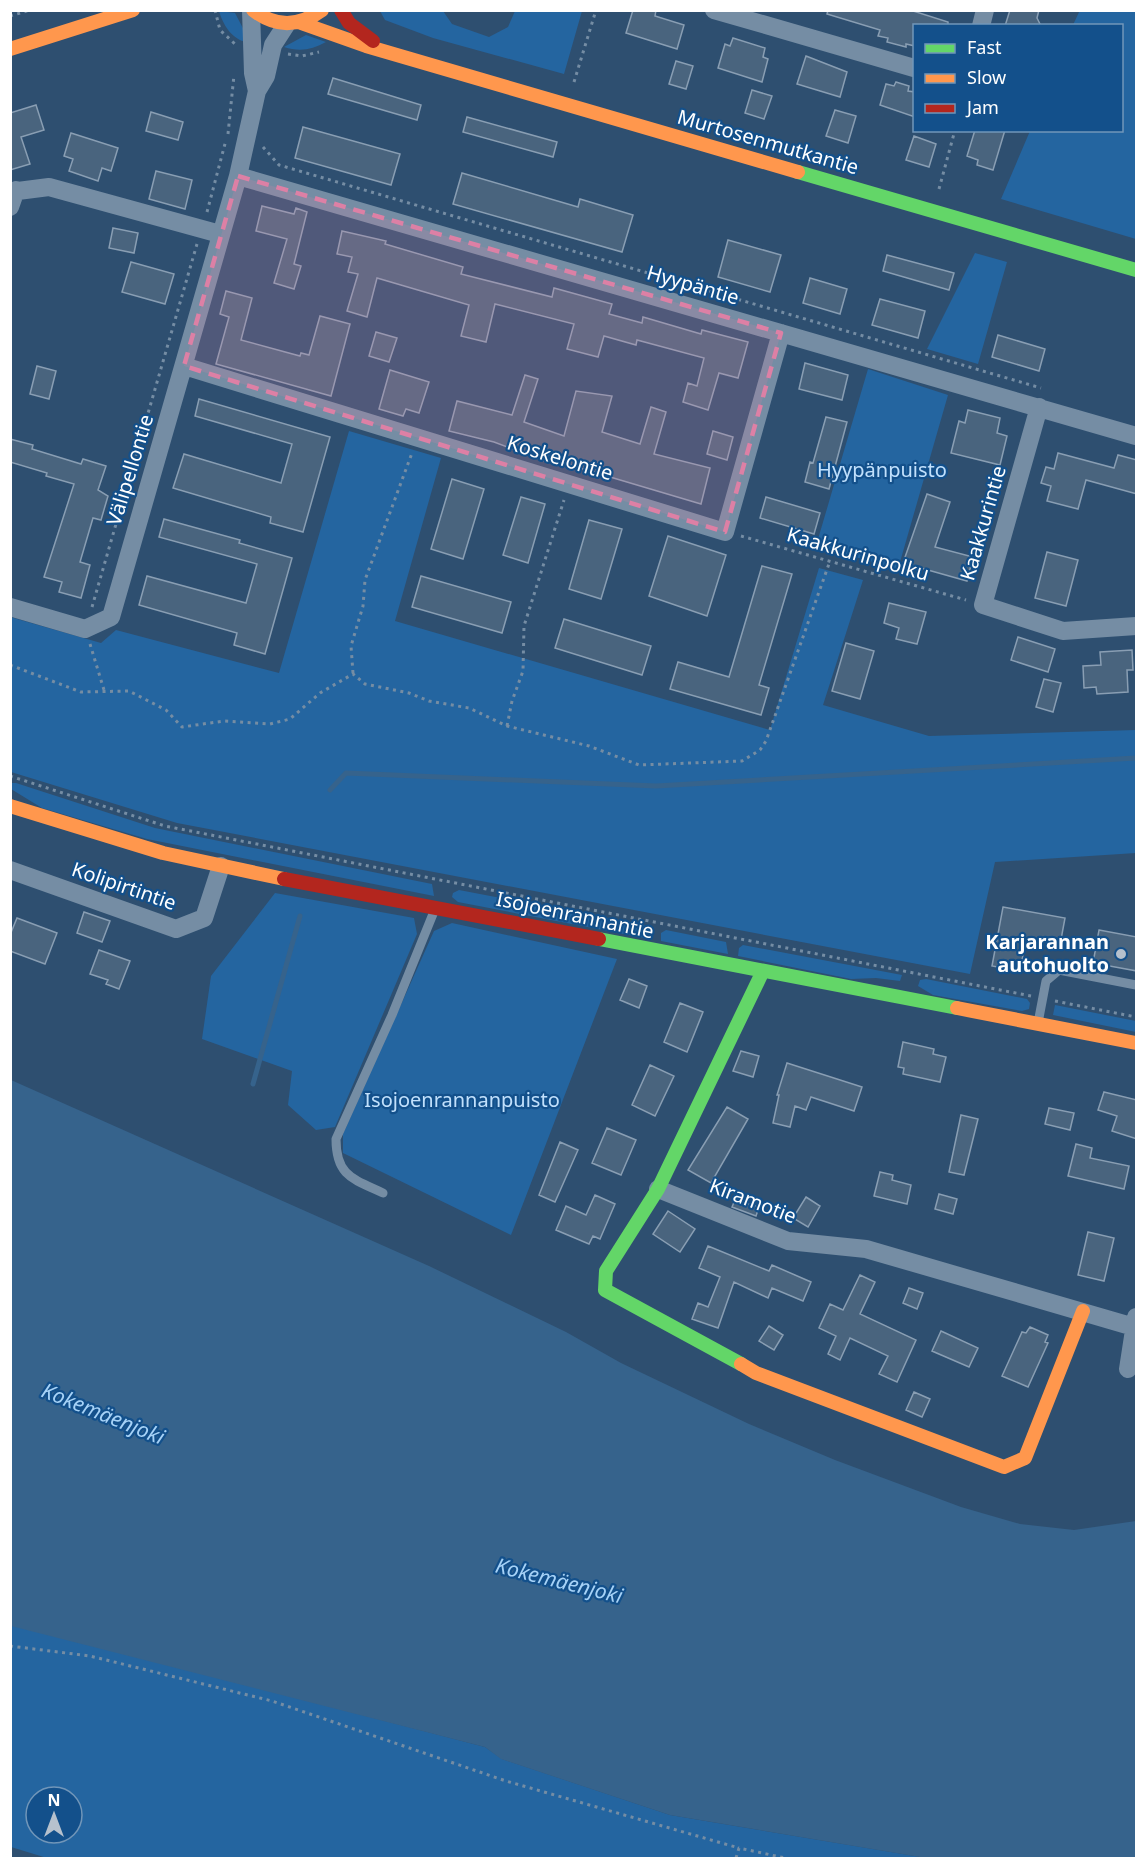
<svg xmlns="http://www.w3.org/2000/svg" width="1147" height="1869" viewBox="0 0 1147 1869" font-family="'Noto Sans',sans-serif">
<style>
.green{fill:#2465a0;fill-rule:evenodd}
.water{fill:#36638c}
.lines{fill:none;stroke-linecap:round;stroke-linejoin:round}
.stream{stroke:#36638c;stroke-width:5}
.building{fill:#49647e;stroke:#899eb3;stroke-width:1.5}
.path{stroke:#758da4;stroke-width:3;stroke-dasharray:3 4.5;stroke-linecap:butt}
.lane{stroke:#758da4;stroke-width:9}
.street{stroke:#758da4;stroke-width:18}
.fast{stroke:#63d668;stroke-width:14}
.slow{stroke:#ff974d;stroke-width:14}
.jam{stroke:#b3261e;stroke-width:14}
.marked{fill:#dd80a5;fill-opacity:0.2;stroke:#dd80a5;stroke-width:4.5;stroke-dasharray:12 8;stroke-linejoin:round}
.poi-dot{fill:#b6c1cd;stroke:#13508b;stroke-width:2}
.labels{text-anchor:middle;stroke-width:4.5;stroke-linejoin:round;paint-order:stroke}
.street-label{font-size:20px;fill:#fff;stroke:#13508b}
.park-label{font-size:20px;fill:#c1e0fc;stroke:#13508b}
.poi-label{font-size:20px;font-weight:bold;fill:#fff;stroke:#13508b;text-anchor:end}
.water-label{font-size:21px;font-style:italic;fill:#a6d2f7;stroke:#13508b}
</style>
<rect width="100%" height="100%" fill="#2e4f70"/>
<path class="green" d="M1080 10 1136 11V239L1001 199 1030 131 1122 130V26L1073 25Z
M219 11 235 13 246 34V42C232 39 223 25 219 11Z
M380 11H443L452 24 489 37 508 27 515 11H582L564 74 433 38 385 20Z
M306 35 326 42C312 50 299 52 284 47Z
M975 253 1007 262 978 364 927 349Z
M868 369 948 395 898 569 816 546Z
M349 431 441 458 395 621 770 730 819 568 863 580 823 705 929 736 1136 730V853L995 862 970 974 177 823 11 772 10 617 101 643 116 630 279 673Z
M10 783H16L155 828 432 884 434 896 147 839 42 808 11 789Z
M459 890 644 925 649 930 650 939 458 902 452 897 453 893Z
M275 893 414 918 417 934 335 1127 316 1130 288 1105 292 1071 202 1039 211 976Z
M452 923 617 959 511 1235 343 1153V1134L434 931Z
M666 930 726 942 728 954 661 941V933Z
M743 945 902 975 900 981 876 978 851 979 738 956 739 948Z
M926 979 1027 999 1030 1003 1029 1009 1022 1011 933 995 918 986 920 980Z
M1055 1005 1136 1021V1032L1053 1015Z
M10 1623 485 1747 502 1759 670 1815 927 1858H47L11 1847ZM36 1797H72V1833H36Z"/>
<path class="water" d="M11 1080 429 1266 566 1332 621 1363 749 1424 835 1460 961 1507 1020 1524 1074 1530 1136 1521V1858H926L670 1815 501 1759 485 1747 11 1626Z"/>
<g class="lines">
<path class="stream" d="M330 790 346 773 656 786 1136 758
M253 1084 300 916"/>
</g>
<path class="building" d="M633 10H656L655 16 684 25 677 49 626 33Z
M828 10H910L948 22V26H915V46L906 44V47L887 42 888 38 878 36 880 30 827 14Z
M1010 10H1039L1037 18 1041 26H1005Z
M733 38 765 48 763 57 768 59 762 82 718 68 725 44 730 46Z
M806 56 847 72 840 97 797 84Z
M676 61 693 66 686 89 669 84Z
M333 78 421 105 417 120 328 94Z
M896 82 909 86 908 91 915 92V117L880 105 886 84 894 86Z
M752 90 772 96 764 119 745 113Z
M36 105 44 130 21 137 30 164 10 170V113Z
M835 110 856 116 848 143 826 136Z
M151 112 183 122 178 140 146 131Z
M467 117 557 142 553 157 463 132Z
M303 127 400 154 391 185 295 158Z
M975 130H1005L993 170 977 165 978 160 967 156Z
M71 133 118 148 111 171 102 168 98 181 69 171 73 159 64 156Z
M914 136 936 144 929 167 906 160Z
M156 171 192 180 185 209 149 199Z
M462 173 578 207 580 199 633 215 622 252 453 204Z
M262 206 294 214 296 208 307 212 294 264 301 266 294 289 274 283 287 239 256 231Z
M113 228 138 233 134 253 109 248Z
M342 231 386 241 385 244 463 267 461 274 552 297 554 288 612 304 609 314 642 323 643 317 701 334 702 330 748 342 738 378 719 373 708 410 683 402 688 383 697 386 704 358 637 340 636 345 604 336 598 357 567 349 574 324 495 304 486 342 461 336 469 305 377 278 367 317 347 311 358 274 348 272 352 257 337 254Z
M728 240 781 255 770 292 718 277Z
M887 255 954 273 949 290 883 271Z
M131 262 174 274 165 304 122 292Z
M810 278 847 289 840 314 803 303Z
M226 291 252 298 241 340 300 356 301 353 309 355 320 316 350 324 331 396 216 364 229 317 220 314Z
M880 299 925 311 918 338 872 325Z
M376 332 397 338 389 362 369 356Z
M998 335 1045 349 1039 371 992 357Z
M805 363 848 375 842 400 799 389Z
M37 366 56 371 49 399 30 394Z
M390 370 429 382 419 413 406 409 403 416 379 409Z
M525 375 538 379 524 422 564 436 576 391 612 396 602 432 640 444 651 407 666 412 654 454 710 468 701 504 563 463 545 461 494 442 449 431 457 401 512 415Z
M199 399 330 437 303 532 270 523 271 517 173 488 184 454 281 483 292 444 195 416Z
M968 410 1000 418 997 433 1007 436 1000 465 951 453 959 421 965 423Z
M826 417 847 422 829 489 805 482 810 462 813 463Z
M713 431 733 437 727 460 707 454Z
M10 439 33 445 32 449 81 464 83 459 106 466 98 490 108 496 101 520 93 518 80 562 90 565 81 598 59 592 62 582 44 577 74 484 46 476 47 473 10 462Z
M1058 453 1114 468 1118 455 1137 460V494L1086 480 1078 509 1047 501 1051 486 1041 483 1046 467 1054 469Z
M452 479 484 489 463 559 431 549Z
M927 494 950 502 935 547 973 557 967 581 903 563Z
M521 497 545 504 528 563 503 555Z
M766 497 820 513 814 534 760 518Z
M164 519 240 540 239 543 292 558 265 654 234 645 237 633 139 605 147 576 246 603 257 564 159 537Z
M589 520 622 529 601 599 569 589Z
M668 536 726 555 707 616 649 596Z
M1047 552 1078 560 1066 606 1035 598Z
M762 566 792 574 759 685 769 688 761 715 670 689 678 662 729 677Z
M421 576 511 602 502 633 412 607Z
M889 603 926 612 917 644 896 639 899 628 884 623Z
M564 619 651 646 642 675 555 648Z
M1018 637 1055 649 1048 672 1011 660Z
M846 643 874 651 860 699 832 691Z
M1132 650 1133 670H1127L1128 692 1097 694 1096 687 1084 688 1083 666 1101 665 1100 652Z
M1044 679 1061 683 1053 712 1036 707Z
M1003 907 1065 918 1060 945 1026 939 1020 971 992 966Z
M84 912 110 921 102 942 77 933Z
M17 918 57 933 45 964 10 951V935Z
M1099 930 1137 937V971L1093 963Z
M99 950 130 961 119 989 106 984 108 980 90 974Z
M629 979 647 986 639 1008 620 1000Z
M680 1003 703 1012 687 1052 664 1042Z
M903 1042 934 1049 933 1054 946 1057 940 1082 903 1074 904 1068 898 1067Z
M741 1051 759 1056 753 1077 733 1071Z
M787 1063 862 1087 854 1111 811 1097 806 1110 795 1106 790 1127 773 1123 779 1095H777Z
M650 1065 674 1076 655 1116 632 1105Z
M1104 1092 1137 1100V1139L1112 1131 1117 1116 1098 1110Z
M727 1107 748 1119 711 1183 688 1170Z
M1049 1108 1074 1113 1070 1130 1045 1124Z
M961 1115 978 1119 964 1175 949 1172Z
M607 1128 636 1140 621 1175 592 1163Z
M560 1142 578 1150 555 1202 539 1195Z
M1076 1144 1092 1148 1090 1158 1129 1166 1124 1189 1068 1176Z
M880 1172 893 1175 892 1180 911 1185 907 1204 874 1196Z
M939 1194 957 1199 953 1214 935 1209Z
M595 1195 615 1204 600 1239 593 1236 589 1244 556 1230 566 1206 586 1215Z
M806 1197 820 1206 808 1227 793 1218Z
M735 1200 759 1207 756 1216 732 1207Z
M668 1211 695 1229 680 1252 653 1234Z
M1088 1232 1114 1238 1104 1281 1078 1275Z
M708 1246 769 1271 772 1265 811 1282 803 1301 772 1288 768 1298 734 1282 718 1328 692 1319 698 1303 708 1307 720 1277 699 1268Z
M860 1275 875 1282 860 1314 916 1340 897 1382 879 1374 888 1356 850 1338 840 1360 828 1354 836 1336 819 1328 830 1304 843 1310Z
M909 1288 923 1293 917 1309 903 1303Z
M769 1326 783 1335 774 1350 759 1341Z
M1030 1327 1048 1335 1045 1342 1048 1343 1028 1387 1002 1376 1022 1332 1026 1333Z
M941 1331 978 1348 969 1367 932 1351Z
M914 1392 930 1399 922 1417 906 1410Z"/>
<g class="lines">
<path class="path" d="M215 10 220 30 235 44
M10 16 30 10
M288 54 302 56 319 52
M574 82 596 10
M228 134 234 75
M263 147 279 165 1041 388
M939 189 955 130
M207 212 226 140
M741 536 966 600
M92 607 197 244
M90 644 104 690
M10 665 81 692 129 691 166 710 182 727 224 721 270 724 290 719 320 693 353 674 365 684 409 693 429 701 469 708 507 726 589 746 639 765 742 761 760 750 766 741 830 561
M353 673 351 646 363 606 365 580 412 453
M507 726 512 701 523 671 524 626 564 500
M10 776 165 826 1031 996
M1055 1001 1136 1017
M10 1646 90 1656 272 1701 506 1781 739 1848
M736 1858 739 1848 785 1858"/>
<path class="lane" d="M1038 1023 1046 981 1059 970 1136 985
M383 1193C353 1179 336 1176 336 1139L392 1015 435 909"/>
<path class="street" d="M251 10 253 73 257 91
M714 10 914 68
M981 26 985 10
M238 176 1136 436
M10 192 49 187 220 234
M10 207 16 190
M184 366 725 532 781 333
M1039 407 983 605 1063 631 1136 626
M10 607 85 629 111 617 238 176 257 91 266 76 273 45 286 25
M10 870 176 929 204 918 221 866
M658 1189 788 1241 866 1249 1134 1327
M1128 1369 1136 1317"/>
<path class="fast" d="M798 172 1136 270
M599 939 957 1008
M741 1364 605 1290 606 1271 658 1189 762 973"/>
<path class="slow" d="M253 10C276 28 299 27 322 10
M301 23 366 46 798 172
M10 49 133 10
M10 806 163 853 284 879
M957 1008 1136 1043
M741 1364 756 1373 1004 1467 1025 1458 1083 1311"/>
<path class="jam" d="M341 10 349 23 373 41
M284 879 599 939"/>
</g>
<path class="marked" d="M238 176 781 333 725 532 184 366Z"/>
<circle class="poi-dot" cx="1121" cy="954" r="6"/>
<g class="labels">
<g class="street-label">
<text transform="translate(768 142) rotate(16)" y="7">Murtosenmutkantie</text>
<text transform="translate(693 285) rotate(16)" y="7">Hyypäntie</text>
<text transform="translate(560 458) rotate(17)" y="7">Koskelontie</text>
<text transform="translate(130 470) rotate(-73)" y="7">Välipellontie</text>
<text transform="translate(983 523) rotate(-74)" y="7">Kaakkurintie</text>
<text transform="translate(858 554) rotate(16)" y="7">Kaakkurinpolku</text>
<text transform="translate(124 886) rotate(19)" y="7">Kolipirtintie</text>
<text transform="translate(575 915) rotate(12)" y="7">Isojoenrannantie</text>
<text transform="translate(753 1201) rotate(21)" y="7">Kiramotie</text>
</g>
<g class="park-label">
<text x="882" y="477">Hyypänpuisto</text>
<text x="462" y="1107">Isojoenrannanpuisto</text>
</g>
<g class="poi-label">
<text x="1109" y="949">Karjarannan<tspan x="1109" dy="23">autohuolto</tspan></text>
</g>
<g class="water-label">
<text transform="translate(103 1414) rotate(22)" y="7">Kokemäenjoki</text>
<text transform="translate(559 1581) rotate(14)" y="7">Kokemäenjoki</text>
</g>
</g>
<rect width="1147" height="1869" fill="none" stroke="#ffffff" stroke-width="24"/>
<rect x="913" y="24" width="210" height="108" fill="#13508b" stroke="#7196b9" stroke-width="1.5"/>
<rect x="925" y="44" width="30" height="9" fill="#63d668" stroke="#7196b9" stroke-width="1.5"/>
<text x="967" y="54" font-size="18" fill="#ffffff">Fast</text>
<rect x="925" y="74" width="30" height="9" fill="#ff974d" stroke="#7196b9" stroke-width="1.5"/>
<text x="967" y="84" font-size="18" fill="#ffffff">Slow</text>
<rect x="925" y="104" width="30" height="9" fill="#b3261e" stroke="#7196b9" stroke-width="1.5"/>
<text x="967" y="114" font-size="18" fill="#ffffff">Jam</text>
<g transform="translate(54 1815)"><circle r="28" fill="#13508b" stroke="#7196b9" stroke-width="1.5"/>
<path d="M0-4.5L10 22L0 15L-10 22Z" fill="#b6c1cd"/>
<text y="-9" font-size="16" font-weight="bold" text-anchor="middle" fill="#ffffff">N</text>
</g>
</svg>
